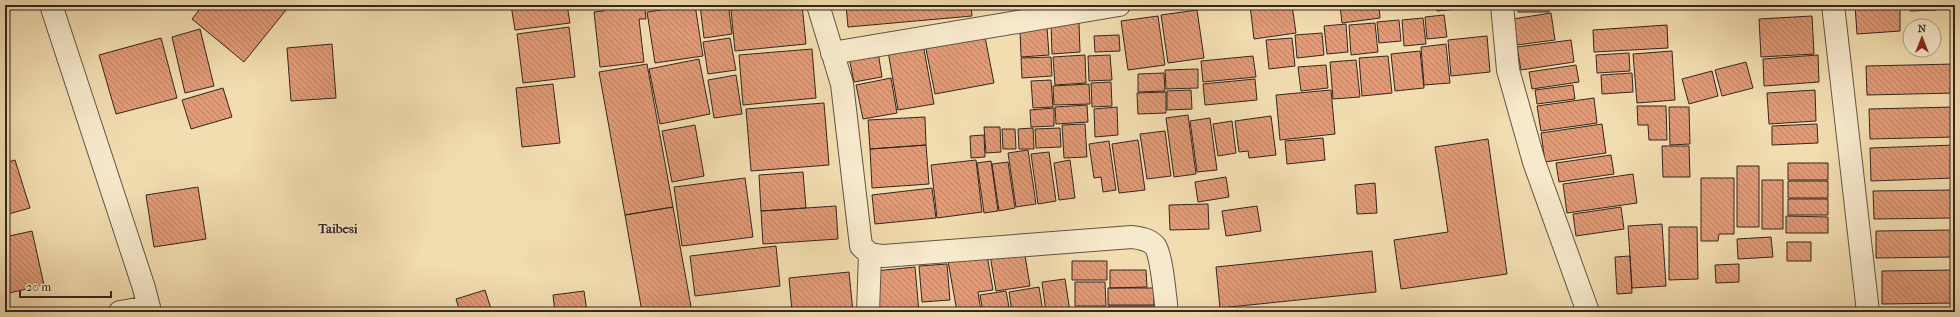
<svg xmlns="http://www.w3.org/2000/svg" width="1960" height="317" viewBox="0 0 1960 317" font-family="'IM FELL French Canon',serif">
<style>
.building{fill:url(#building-back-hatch);stroke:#332620}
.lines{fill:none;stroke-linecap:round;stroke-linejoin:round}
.street-casing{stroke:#635444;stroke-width:24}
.street{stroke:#f7e9cc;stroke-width:22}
.labels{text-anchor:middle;stroke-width:3;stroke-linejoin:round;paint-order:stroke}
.neighbourhood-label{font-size:13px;font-weight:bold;fill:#332620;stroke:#f7e9cc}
</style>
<defs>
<pattern id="building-back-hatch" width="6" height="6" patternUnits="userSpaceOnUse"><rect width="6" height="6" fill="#e39a75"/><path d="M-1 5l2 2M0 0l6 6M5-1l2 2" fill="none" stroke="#b97d60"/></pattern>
</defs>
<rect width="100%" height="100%" fill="#f2ddb0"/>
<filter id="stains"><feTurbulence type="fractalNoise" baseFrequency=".005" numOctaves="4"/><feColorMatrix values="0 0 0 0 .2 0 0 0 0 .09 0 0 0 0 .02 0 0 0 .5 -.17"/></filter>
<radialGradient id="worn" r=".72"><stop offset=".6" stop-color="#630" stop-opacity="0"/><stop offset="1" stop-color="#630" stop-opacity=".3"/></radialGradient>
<path class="building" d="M5 5H25L5 8Z
M203 5H279L286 10 244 62 192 19Z
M511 5H567L570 23 515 30Z
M603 5H663V7L645 9 646 19H639L644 62 600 67 594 12 604 11Z
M695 5 703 56 655 63 647 12Z
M700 5H738V8L729 10 732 34 704 38Z
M790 5H802L806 44 735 51 731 10Z
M846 5H971L972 16 848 27Z
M1250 5H1292L1296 33 1254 39Z
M1340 5H1379L1380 18 1342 23Z
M1436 5H1488V6L1437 11Z
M1518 5H1549V12H1518Z
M1855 5H1900V31L1857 34Z
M1910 5H1936L1937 10 1910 11Z
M1197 10 1204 58 1168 63 1161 15Z
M1551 13 1555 40 1517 45 1513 19Z
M1444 15 1447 37 1427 39 1425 17Z
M1158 16 1165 65 1128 70 1121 21Z
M1812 16 1814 54 1761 57 1759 19Z
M1423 18 1426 44 1404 46 1402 20Z
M1399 20 1401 41 1379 43 1377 22Z
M1079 23 1080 52 1052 54 1051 24Z
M1375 23 1378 52 1351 55 1349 25Z
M1346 24 1348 52 1327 54 1324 26Z
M1667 25 1668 48 1594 52 1593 30Z
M569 27 575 77 523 83 517 34Z
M1047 27 1049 55 1021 57 1020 29Z
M200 29 214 86 185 93 172 37Z
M984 32 994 83 935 94 925 44Z
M1322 33 1324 55 1297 58 1295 35Z
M1119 35 1120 51 1095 52 1094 36Z
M1487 36 1490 72 1451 76 1448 40Z
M161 38 177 98 116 114 99 55Z
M730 38 736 70 708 74 703 42Z
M1292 38 1295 66 1269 69 1266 40Z
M1571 40 1574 62 1521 70 1517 47Z
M332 44 336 98 291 101 287 48Z
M923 44 934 104 898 110 888 51Z
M1446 44 1450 83 1424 85 1421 47Z
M812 49 816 98 743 105 739 55Z
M1420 51 1424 88 1395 91 1391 54Z
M1672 51 1675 100 1637 103 1633 54Z
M878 52 882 77 854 82 849 57Z
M1629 53 1630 71 1597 73 1596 55Z
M1085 55 1086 83 1055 85 1053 57Z
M1110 55 1112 80 1089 81 1088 56Z
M1818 55 1819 82 1764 86 1763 59Z
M1253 56 1256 77 1203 82 1201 61Z
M1388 56 1392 93 1362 96 1359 58Z
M1051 57 1052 76 1022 78 1021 58Z
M699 59 710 114 660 124 649 69Z
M1356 60 1360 97 1333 99 1330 62Z
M1746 62 1753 88 1722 96 1715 70Z
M647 64 673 207 625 215 599 72Z
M1955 64V93L1867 95 1866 66Z
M1326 65 1328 88 1301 91 1298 67Z
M1576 65 1579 82 1532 89 1529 72Z
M1198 69V88L1166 89 1165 70Z
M1712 71 1718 96 1689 104 1682 79Z
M1164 73 1165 91 1138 92V74Z
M1632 73 1633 92 1602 94 1601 75Z
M736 75 742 114 714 118 708 80Z
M891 78 897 113 863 119 856 85Z
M1255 79 1257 100 1205 105 1203 84Z
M1051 80 1053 107 1033 108 1031 81Z
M1111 82 1112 106 1092 107 1091 83Z
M553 84 560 143 522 147 516 88Z
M1089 84 1090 104 1054 105 1053 86Z
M1573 85 1575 99 1537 104 1535 90Z
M223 88 232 117 191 129 182 100Z
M1191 90 1192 109 1167 110V91Z
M1331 90 1335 134 1280 140 1276 95Z
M1815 90 1816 121 1769 124 1767 93Z
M1166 92V113L1138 114 1137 93Z
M1594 98 1597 123 1541 131 1537 106Z
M824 103 829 165 751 171 746 109Z
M1087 105 1088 122 1056 124 1055 107Z
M1637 106H1666L1667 140H1649L1648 125H1638Z
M1117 107 1118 135 1095 137 1094 109Z
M1669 107H1689L1690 144 1670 145Z
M1955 107V137L1870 139 1869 109Z
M1054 108V126L1031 127 1030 110Z
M1188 115 1196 174 1174 177 1166 118Z
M1271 116 1276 155 1249 158 1248 151 1239 152 1235 121Z
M925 117 926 145 870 149 868 120Z
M1210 118 1217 170 1197 172 1190 121Z
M1232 121 1236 153 1218 156 1213 124Z
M1085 124 1087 157 1064 158 1062 125Z
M1602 124 1606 153 1545 162 1541 133Z
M1817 124 1818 143 1772 145V126Z
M695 125 704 176 672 182 662 131Z
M984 127H1000L1001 152 986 153Z
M1033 128 1034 149H1019L1018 129Z
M1060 128 1061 147 1036 148 1035 129Z
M1002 129H1015L1016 149H1003Z
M1165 131 1171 176 1147 179 1140 134Z
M984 135 985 157 971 158 970 136Z
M1323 138 1325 160 1287 164 1285 141Z
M1488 139 1507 274 1401 289 1394 240 1448 232 1435 147Z
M1138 140 1145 190 1119 193 1112 144Z
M1109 141 1116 190 1103 192 1101 177 1094 178 1089 144Z
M926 145 929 184 872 188 870 149Z
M1955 145V178L1871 181 1870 148Z
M1662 146H1689L1690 177H1663Z
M1028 150 1036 204 1016 207 1008 153Z
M1049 152 1056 201 1038 204 1031 154Z
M1611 155 1614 174 1559 182 1556 163Z
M15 160 30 208 5 215V163Z
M976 160 982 212 937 218 931 165Z
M1070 160 1075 198 1059 200 1054 163Z
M991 161 998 211 984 213 977 163Z
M1008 162 1015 208 999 211 992 164Z
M1788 163H1828V180H1788Z
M1737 166H1759V227H1737Z
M803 172 806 208 761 211 759 175Z
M1633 174 1637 203 1567 213 1563 184Z
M1226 177 1229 197 1198 202 1195 182Z
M745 178 753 237 682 246 674 187Z
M1701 178H1734V234H1719L1718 241H1701Z
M1762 180H1783V229H1762Z
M1788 181H1828V198H1788Z
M1375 183 1377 213 1357 214 1355 185Z
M198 187 206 239 154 247 146 195Z
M932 188 936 218 875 224 872 195Z
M1955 190V218L1874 219 1873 191Z
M1788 199H1828V215H1788Z
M1208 204 1209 229 1170 230 1169 205Z
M836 206 838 239 763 244 761 211Z
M1257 206 1261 231 1226 236 1222 211Z
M673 207 692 312H642L625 215Z
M1621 207 1624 229 1576 236 1573 214Z
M1786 216 1828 217V233H1786Z
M1662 224 1666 286 1632 288 1628 226Z
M1669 227H1697L1698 279 1669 280Z
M1955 230V257L1876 258V231Z
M32 231 44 285 5 294V237Z
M1771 237 1773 257 1738 259 1737 239Z
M1787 242H1811V261H1787Z
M776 246 780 286 695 296 690 256Z
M1024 249 1030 286 996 291 990 255Z
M1372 251 1376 292 1220 308 1216 267Z
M987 255 993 290 978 292 981 312H957L948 261Z
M1630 256 1632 293 1617 294 1615 257Z
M1072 261H1107V280H1072Z
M947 264 950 300 922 302 919 266Z
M1739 264V282L1716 283 1715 265Z
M915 267 919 312H879L875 271Z
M1110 270H1146L1147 287 1110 288Z
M1955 270V303L1882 304V271Z
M849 272 853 312H792L789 278Z
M1065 279 1070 312H1046L1042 282Z
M1075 282H1105L1106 306H1075Z
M1039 287 1043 312H1012L1009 292Z
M1108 288H1154V305H1108Z
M485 290 492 312H460L456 299Z
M584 291 587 312H555L553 295Z
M1006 291 1009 307 983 312 980 295Z
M1108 306H1156V312H1108Z
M1082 308H1105V312H1082Z"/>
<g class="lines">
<defs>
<path id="street" d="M51 5 144 288 150 312
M818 5 842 84 861 246 870 254 883 256 1132 237C1140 238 1149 239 1155 246 1162 256 1165 298 1167 312
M1502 5 1508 70 1534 162 1588 312
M1833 5 1868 312
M832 53 1119 5
M120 312 149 307
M868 312 870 254"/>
</defs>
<use href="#street" class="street-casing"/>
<use href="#street" class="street"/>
</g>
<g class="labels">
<g class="neighbourhood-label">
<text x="338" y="233">Taibesi</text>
</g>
</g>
<rect width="1960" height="317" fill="none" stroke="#f2ddb0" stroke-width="20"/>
<rect x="6" y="6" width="1948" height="305" fill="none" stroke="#332620" stroke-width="2"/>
<rect x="10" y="10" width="1940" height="297" fill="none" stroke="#332620"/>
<g transform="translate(1922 38)"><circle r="19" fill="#f7e9cc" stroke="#a99b87"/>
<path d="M0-3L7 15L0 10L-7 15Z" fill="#8f2418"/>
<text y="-6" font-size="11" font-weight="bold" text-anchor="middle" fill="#332620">N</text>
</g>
<path d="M20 291v6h91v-6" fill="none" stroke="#332620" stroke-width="2"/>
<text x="26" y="291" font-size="12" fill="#332620" stroke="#f7e9cc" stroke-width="3" paint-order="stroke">20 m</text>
<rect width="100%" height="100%" filter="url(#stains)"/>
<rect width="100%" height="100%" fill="url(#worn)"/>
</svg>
